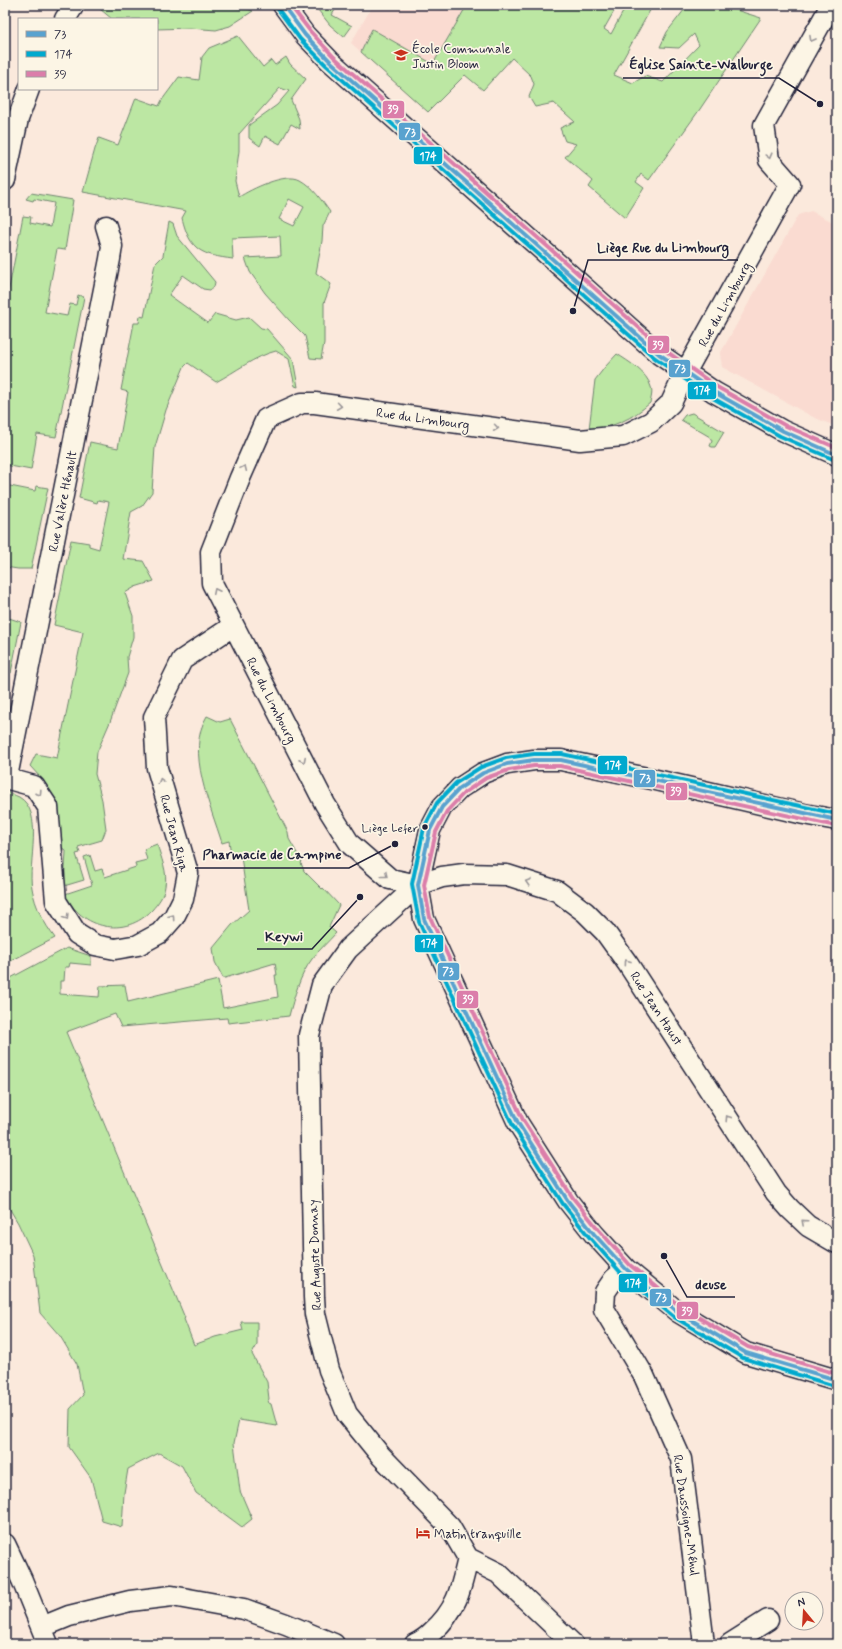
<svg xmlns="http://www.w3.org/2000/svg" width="842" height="1649" viewBox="0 0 842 1649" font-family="Mynerve,sans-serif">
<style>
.built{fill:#fadbd1}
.green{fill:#bce7a3;stroke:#6f846f;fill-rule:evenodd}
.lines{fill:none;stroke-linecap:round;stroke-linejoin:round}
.minor-casing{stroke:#22223b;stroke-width:23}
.minor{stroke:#fcf5e5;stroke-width:20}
.bus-1-casing{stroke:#fcf5e5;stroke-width:7}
.bus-2-casing{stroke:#fcf5e5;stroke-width:7}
.bus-3-casing{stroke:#fcf5e5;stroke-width:7}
.bus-1{stroke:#59a2cf;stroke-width:4}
.bus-2{stroke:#00a9ce;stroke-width:4}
.bus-3{stroke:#db7eaa;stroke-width:4}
.oneway{stroke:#9a9698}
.bus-dot{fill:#22223b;stroke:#fcf5e5;stroke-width:1.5}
.labels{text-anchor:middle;stroke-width:3.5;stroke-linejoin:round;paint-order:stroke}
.bus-label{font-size:12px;fill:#22223b;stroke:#fcf5e5;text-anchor:end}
.poi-label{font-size:13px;fill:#22223b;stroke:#fcf5e5;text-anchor:start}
.street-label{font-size:13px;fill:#22223b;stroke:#fcf5e5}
.leader{fill:none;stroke:#22223b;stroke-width:1.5}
.callout-dot{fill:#22223b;stroke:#fcf5e5;stroke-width:1.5}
.callout-label{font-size:14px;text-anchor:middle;font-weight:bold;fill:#22223b;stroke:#fcf5e5;stroke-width:3.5;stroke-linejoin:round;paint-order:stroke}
.line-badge{stroke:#fcf5e5;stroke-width:1.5}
.badge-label{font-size:11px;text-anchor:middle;font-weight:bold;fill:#fff}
</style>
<rect width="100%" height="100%" fill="#fbe9dc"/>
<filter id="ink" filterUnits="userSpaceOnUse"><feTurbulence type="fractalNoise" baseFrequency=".025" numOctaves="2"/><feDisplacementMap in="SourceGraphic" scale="8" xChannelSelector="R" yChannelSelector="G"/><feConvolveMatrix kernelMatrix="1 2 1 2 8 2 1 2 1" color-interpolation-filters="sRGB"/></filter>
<g filter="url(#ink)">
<path class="built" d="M373 5H467L413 99 351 43Z
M811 211 837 224V427L813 417 722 367 720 354 798 215Z"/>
<path class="green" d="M103 5H212L247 9 253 11 230 26 216 30 190 28 157 29V19H112L100 9Z
M314 5H338L332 15 352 26 344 37 330 25Z
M467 5H653L614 75 633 83 645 76 663 82 699 45 694 34 679 48 660 47 667 32 688 5H710L714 7 715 5H729L736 10 761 18 700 109 649 180 641 174 636 182 644 188 625 218 589 187 593 181 565 157 576 144 565 141 560 128 569 124 575 122 554 103 535 107 529 97 534 84 531 76 512 58 483 90 465 75 428 112 361 52 372 29 433 64ZM617 6 624 10 611 34 604 29Z
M238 36 263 67 271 60 275 65 286 57 290 64 306 79 291 100 299 119 300 129 291 124 280 144 265 136 260 146 249 138V125L277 105 289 91 280 88 239 134V151L235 181 239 197C251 189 286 172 300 180 313 187 322 201 330 212L323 226 322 241 316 273 331 284 324 303V343L321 359 310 358 305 336 289 320 265 293 250 272 245 258 281 256 280 236 232 238 233 259C202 255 190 251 182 218L186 211 83 192 95 149 99 138 118 145 136 98 159 106 162 100 179 77 199 80 202 57 209 48ZM289 199 304 207 294 226 279 219Z
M31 193 73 200 65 250 57 249 45 312 67 316 70 304 76 305 78 295 84 297 56 437 37 434 31 470 5 465V309L23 216 31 217 30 223 50 227 54 203 34 199 33 201 26 199Z
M169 222 173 224 177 236 215 282 214 287 210 290 203 289 183 275 169 295 208 323 215 314 236 320 249 317 261 328 267 329 293 359 298 387 295 386 289 359 276 351C255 356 235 372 216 382L188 363 184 367 166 410 155 447 152 492 142 506 131 512 123 559 143 561 154 581 135 587 125 593 133 616V637L127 657 128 673 110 722 97 752 95 774 102 800 106 829 102 840 78 847 80 853 76 854 84 880 64 886 66 851 60 846 49 793 40 777 30 766 36 754 57 758 83 632 54 625 71 540 89 543V546L99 549 109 502 98 500 97 503 79 498 90 442 118 448 128 392 121 390 134 323H139L140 316 144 317 155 264 163 256Z
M617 354C629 362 647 372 651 387 653 392 651 398 650 403 632 419 613 428 589 429L595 380 605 367Z
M692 413 724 432 715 447H712L710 446 712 441 710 437 681 420 685 415Z
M5 485 35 491 36 486 48 488 31 569H18L5 567Z
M6 617 21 622 11 673 5 671V623Z
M207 716 220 722 230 719 288 832 289 839 302 862 301 863 304 871 322 889 323 888 339 905 329 927 336 933C328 942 319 950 312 959 300 975 294 997 289 1016L228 1023 227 1018 121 1027 115 1014 66 1032 185 1318 184 1319 194 1345 215 1337 243 1330 241 1322H257V1345L252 1354 267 1382 269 1399 267 1402 271 1404 277 1426 239 1420 234 1443 240 1491 252 1519 242 1527 196 1493 182 1466 159 1453 128 1469 124 1493 122 1527 102 1521 91 1478 69 1447 70 1409 83 1395 77 1364 60 1336 40 1313 33 1255 18 1223 5 1201V981L67 948 91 956V965L70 963 69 967H65L64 981H60V994L99 997 100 986 125 985 128 1002 218 980 223 1008 278 997 275 975H277L275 963 225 978H223L215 962 213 948 232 925 249 910 241 857 231 854 229 841 222 843C211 807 185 751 207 716Z
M5 792C11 793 14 795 19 797 45 812 27 863 32 888 35 907 44 923 55 938L5 964Z
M157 844C161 858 168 872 165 886 164 896 158 903 152 910 125 939 81 929 65 894L92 885 84 857 90 855 95 871 102 869 105 877 136 867 135 863 147 860 144 849Z"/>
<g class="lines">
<defs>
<path id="minor" d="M283 5 305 35 330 61 659 354 714 392 783 431 837 455
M65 19 74 5
M5 180 18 119 29 89
M7 777 110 259 112 246 106 226
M5 778 34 786 48 807 56 901 77 934 95 945 115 949 138 945 160 933 174 917 183 899 188 873 157 768 154 717 182 660 233 626
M837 820 804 814 652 779 561 760H534L507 764 483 773 460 788 442 807 430 830 418 885 424 919 518 1123 568 1201 594 1234 626 1269 678 1312 746 1353 837 1380
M418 885 390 879 350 844 325 804 212 583 211 552 240 478 266 419 302 403H315L580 440 623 436 651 422 671 403 685 373 790 184 769 160 764 125 831 5
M626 1269 614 1279 605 1292 604 1309 644 1376 681 1459 704 1644
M5 1544 22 1580 48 1644
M468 1558 498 1573 573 1644
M42 1627 69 1616 130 1601 172 1596 244 1609 286 1624 334 1644
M415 1644C422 1641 427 1637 432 1632 457 1610 461 1589 468 1558L450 1527 381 1456 347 1414 329 1370 315 1314 314 1297 309 1035 322 985 348 949 418 885 442 877 464 874 507 875 557 891 585 912 605 932 628 964 776 1193 790 1209 808 1226 837 1243
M730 1644 768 1620"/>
</defs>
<use href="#minor" class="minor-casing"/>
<use href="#minor" class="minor"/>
<defs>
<path id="bus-1" d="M283 5 305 35 330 61 659 354 714 392 783 431 837 455
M837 820 561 760H534L507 764 483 773 460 788 442 807 430 830 418 885 424 919 518 1123 568 1201 594 1234 626 1269 678 1312 746 1353 837 1380"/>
<path id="bus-2" d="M278 9 300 39 326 65 655 358 711 397 780 436 835 460
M835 1386 743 1358 674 1317 622 1274 590 1238 563 1204 513 1126 419 922 412 884 424 828 437 803 456 783 481 767 506 758 534 754H562L837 814"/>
<path id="bus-3" d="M290 5 310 31 334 57 663 349 717 387 786 426 837 448
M836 826 560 766H534L509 770 486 778 464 793 447 811 436 832 424 885 430 917 523 1120 573 1198 599 1230 630 1265 681 1307 748 1347 837 1374"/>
</defs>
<use href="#bus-1" class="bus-1-casing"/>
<use href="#bus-2" class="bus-2-casing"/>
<use href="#bus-3" class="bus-3-casing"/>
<use href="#bus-1" class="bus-1"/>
<use href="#bus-2" class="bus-2"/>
<use href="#bus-3" class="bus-3"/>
</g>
<defs><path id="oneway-chevron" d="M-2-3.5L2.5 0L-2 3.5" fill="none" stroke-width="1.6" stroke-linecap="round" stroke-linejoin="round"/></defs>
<g class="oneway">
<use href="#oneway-chevron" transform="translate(812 39) rotate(119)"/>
<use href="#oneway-chevron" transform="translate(769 156) rotate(75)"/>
<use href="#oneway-chevron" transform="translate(339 406) rotate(8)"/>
<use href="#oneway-chevron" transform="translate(496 428) rotate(8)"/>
<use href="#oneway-chevron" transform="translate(244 468) rotate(-66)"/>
<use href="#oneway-chevron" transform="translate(216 591) rotate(-116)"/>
<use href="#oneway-chevron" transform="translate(303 760) rotate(63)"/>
<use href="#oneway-chevron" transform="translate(161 781) rotate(-106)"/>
<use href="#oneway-chevron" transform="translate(39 793) rotate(57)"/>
<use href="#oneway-chevron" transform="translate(385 875) rotate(39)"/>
<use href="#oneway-chevron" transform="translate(528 882) rotate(-163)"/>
<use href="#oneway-chevron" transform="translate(66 917) rotate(57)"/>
<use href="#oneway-chevron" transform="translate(172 917) rotate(-55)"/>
<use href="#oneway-chevron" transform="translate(627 962) rotate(-126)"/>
<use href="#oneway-chevron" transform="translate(728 1118) rotate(-123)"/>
<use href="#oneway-chevron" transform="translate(804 1222) rotate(-138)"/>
</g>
</g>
<defs>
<symbol id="school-bare" viewBox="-9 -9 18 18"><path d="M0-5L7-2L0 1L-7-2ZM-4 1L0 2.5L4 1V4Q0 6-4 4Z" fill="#c8321e" stroke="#fcf5e5" stroke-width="2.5" paint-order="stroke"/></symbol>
<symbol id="hotel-bare" viewBox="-9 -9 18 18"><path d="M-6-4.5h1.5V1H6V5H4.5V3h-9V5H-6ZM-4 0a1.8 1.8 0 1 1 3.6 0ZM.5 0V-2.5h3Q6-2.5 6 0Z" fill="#c8321e" stroke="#fcf5e5" stroke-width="2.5" paint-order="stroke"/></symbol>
</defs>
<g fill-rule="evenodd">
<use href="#school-bare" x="391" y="45" width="20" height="20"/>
<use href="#hotel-bare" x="413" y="1523" width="20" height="20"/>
</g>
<circle class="bus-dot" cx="425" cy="827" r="3.5"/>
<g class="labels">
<g class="bus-label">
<text x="418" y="832">Liège Lefer</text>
</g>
<g class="poi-label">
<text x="412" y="53">École Communale<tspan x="412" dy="15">Justin Bloom</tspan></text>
<text x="434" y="1538">Matin tranquille</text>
</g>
<g class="street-label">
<text transform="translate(724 304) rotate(-61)" y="5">Rue du Limbourg</text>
<text transform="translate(423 418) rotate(8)" y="5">Rue du Limbourg</text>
<text transform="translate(62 501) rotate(-79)" y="5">Rue Valère Hénault</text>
<text transform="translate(272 700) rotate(63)" y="5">Rue du Limbourg</text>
<text transform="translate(175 833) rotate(75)" y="5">Rue Jean Riga</text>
<text transform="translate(657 1008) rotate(57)" y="5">Rue Jean Haust</text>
<text transform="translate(314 1255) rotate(-92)" y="5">Rue Auguste Donnay</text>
<text transform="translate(687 1515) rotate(82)" y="5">Rue Daussoigne-Méhul</text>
</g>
</g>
<path class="leader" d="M820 104L779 78H623M573 311L588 260H738M395 844L349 868H195M360 897L312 949H257M664 1256L687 1297H735"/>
<g class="callout-dot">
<circle cx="820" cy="104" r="4"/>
<circle cx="573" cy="311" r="4"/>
<circle cx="395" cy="844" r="4"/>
<circle cx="360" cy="897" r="4"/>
<circle cx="664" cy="1256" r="4"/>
</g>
<g class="callout-label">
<text x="701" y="69">Église Sainte-Walburge</text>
<text x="663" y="252">Liège Rue du Limbourg</text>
<text x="272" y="859">Pharmacie de Campine</text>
<text x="284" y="941">Keywi</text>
<text x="711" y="1289">deuse</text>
</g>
<g class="line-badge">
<rect x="382" y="100" width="23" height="19" rx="4" fill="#db7eaa"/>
<rect x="398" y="122" width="23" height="19" rx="4" fill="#59a2cf"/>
<rect x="413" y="146" width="30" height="19" rx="4" fill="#00a9ce"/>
<rect x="647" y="335" width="23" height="19" rx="4" fill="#db7eaa"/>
<rect x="668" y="359" width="23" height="19" rx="4" fill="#59a2cf"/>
<rect x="687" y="381" width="30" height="19" rx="4" fill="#00a9ce"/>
<rect x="597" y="755" width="31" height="20" rx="4" fill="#00a9ce"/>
<rect x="633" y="769" width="23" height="19" rx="4" fill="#59a2cf"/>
<rect x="665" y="782" width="23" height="19" rx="4" fill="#db7eaa"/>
<rect x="414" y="934" width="30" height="19" rx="4" fill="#00a9ce"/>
<rect x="437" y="962" width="23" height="19" rx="4" fill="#59a2cf"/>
<rect x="456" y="990" width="23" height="19" rx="4" fill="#db7eaa"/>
<rect x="618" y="1273" width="30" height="20" rx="4" fill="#00a9ce"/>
<rect x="649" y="1288" width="23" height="19" rx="4" fill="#59a2cf"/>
<rect x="676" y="1301" width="23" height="19" rx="4" fill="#db7eaa"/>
</g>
<g class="badge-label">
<text x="393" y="113">39</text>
<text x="410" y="136">73</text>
<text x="428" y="160">174</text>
<text x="658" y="349">39</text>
<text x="680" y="372">73</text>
<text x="702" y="394">174</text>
<text x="613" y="769">174</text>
<text x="645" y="782">73</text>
<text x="676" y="795">39</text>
<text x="429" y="947">174</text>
<text x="448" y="975">73</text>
<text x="468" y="1003">39</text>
<text x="633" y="1287">174</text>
<text x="661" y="1301">73</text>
<text x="687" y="1315">39</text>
</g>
<rect width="842" height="1649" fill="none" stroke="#fcf5e5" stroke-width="20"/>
<rect x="10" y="10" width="822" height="1629" fill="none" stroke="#22223b" stroke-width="1.5" filter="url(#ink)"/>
<rect x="18" y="18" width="140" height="72" fill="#fcf5e5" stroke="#a5a1a1"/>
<rect x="26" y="31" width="20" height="6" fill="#59a2cf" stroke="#a5a1a1"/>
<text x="54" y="38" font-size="12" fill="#22223b">73</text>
<rect x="26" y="51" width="20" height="6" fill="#00a9ce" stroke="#a5a1a1"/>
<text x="54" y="58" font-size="12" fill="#22223b">174</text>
<rect x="26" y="71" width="20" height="6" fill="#db7eaa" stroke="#a5a1a1"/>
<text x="54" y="78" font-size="12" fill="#22223b">39</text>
<g transform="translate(804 1611) rotate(342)"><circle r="19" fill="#fcf5e5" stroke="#a5a1a1"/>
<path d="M0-3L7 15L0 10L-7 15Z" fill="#c8321e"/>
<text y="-6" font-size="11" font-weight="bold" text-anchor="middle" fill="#22223b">N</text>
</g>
</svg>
